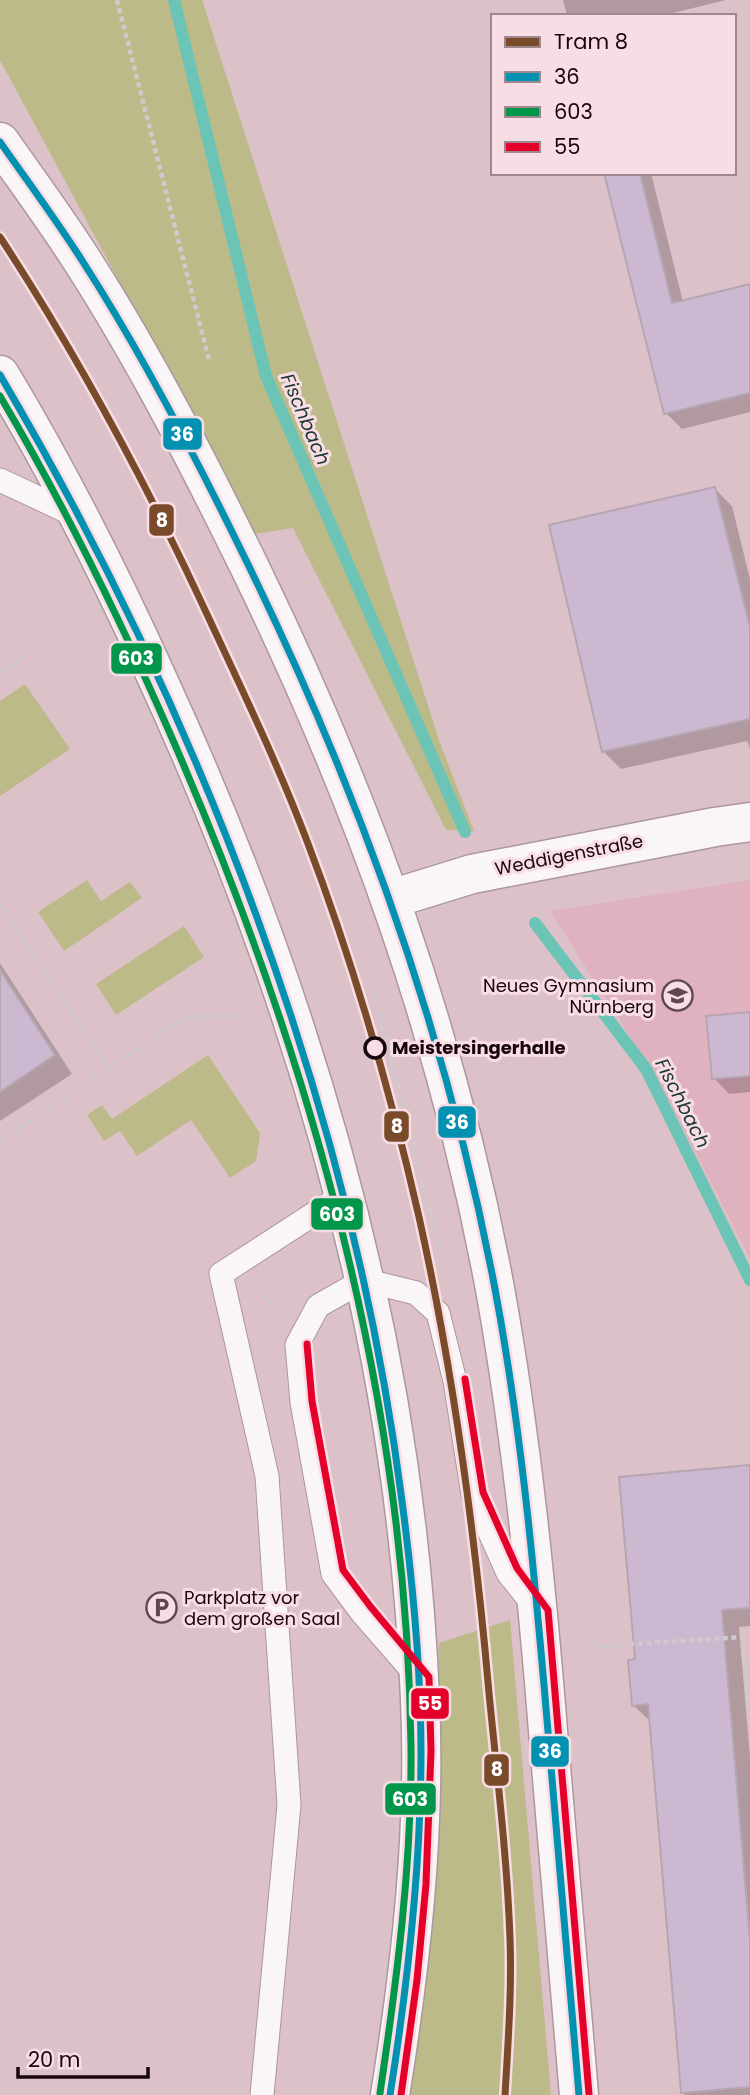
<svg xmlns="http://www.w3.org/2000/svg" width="750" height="2095" viewBox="0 0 750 2095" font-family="Poppins,sans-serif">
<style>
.built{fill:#e0b2c0}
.green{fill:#bcba88}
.shadow{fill:#0003}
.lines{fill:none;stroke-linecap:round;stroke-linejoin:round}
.stream{stroke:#6cc4b6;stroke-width:12}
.building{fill:#ccb8d0;stroke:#b5a6b2;stroke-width:2}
.lane-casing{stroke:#ac979d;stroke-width:25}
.street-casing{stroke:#ac979d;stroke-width:41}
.secondary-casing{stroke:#ac979d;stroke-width:41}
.path{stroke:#d2c9cc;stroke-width:4.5;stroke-dasharray:5 3.5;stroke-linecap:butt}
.lane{stroke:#faf6f7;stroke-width:23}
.street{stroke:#faf6f7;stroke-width:38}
.secondary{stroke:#faf6f7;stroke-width:38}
.bus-1-casing{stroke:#f9dde5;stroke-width:12}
.bus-2-casing{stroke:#f9dde5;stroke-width:12}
.bus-3-casing{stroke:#f9dde5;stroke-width:12}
.bus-1{stroke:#0391b1;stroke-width:7}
.bus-2{stroke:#02964a;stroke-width:7}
.bus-3{stroke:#e4002b;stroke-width:7}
.tram-1-casing{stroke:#f9dde5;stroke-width:12}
.tram-1{stroke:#7a4b2a;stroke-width:7}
.stop-dot{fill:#f9dde5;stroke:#17070c;stroke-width:3.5}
.labels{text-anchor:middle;stroke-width:6;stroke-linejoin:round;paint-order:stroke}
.street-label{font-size:18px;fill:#17070c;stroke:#f9dde5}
.poi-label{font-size:18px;fill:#17070c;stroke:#f9dde5;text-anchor:end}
.stop-label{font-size:18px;font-weight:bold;fill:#17070c;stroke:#f9dde5;text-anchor:start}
.water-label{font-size:19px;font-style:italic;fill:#1b3832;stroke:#f9dde5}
.line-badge{stroke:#f9dde5;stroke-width:2.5}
.badge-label{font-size:19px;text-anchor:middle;font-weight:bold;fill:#fff}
</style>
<rect width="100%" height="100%" fill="#ddc1c9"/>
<path class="built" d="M750 880V1259L659 1082 550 911Z"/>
<path class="green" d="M0 0H202L440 743 474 831 446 830 293 528 255 534 0 60Z
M25 684 70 749 0 796V701Z
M87 880 101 901 130 882 142 898 64 951 38 912Z
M184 926 204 957 116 1015 96 984Z
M208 1055 260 1133 256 1161 230 1178 191 1120 137 1156 120 1131 104 1141 87 1115 102 1105 112 1119Z
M510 1620 551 2095H404L426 1982 439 1643Z"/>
<path class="shadow" d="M563 0H726L661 16H567Z
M606 173H651L683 302 750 286V412L682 429 666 413Z
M715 489 732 506 750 579V749L747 741 621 769 604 752 552 526Z
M0 963 72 1074 0 1121Z
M750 1013V1092L729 1094 714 1078Z
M750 1467V1626L739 1627 750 1757V2095H685L682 2092 652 1723 633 1705 637 1661Z"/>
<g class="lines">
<path class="stream" d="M174 0 266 376 465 832
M535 923 646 1069 750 1280"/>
</g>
<path class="building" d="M604 173H640L672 303 750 284V393L664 414Z
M715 487 750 627V719L602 752 549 525Z
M0 970 55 1055 0 1092Z
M750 1012V1076L712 1079 706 1016Z
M750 1465V1608L722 1610 750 1940V2087L681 2093 648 1704 632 1706 628 1660 635 1659 619 1477Z"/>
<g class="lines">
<defs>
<path id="lane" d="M0 480 79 517
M417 1676 362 1613 333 1574 302 1402 297 1345 318 1306 364 1280 416 1293 438 1313 455 1381 473 1495 508 1573 535 1607
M262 2095 289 1805 267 1476 221 1274 343 1195"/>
<path id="street" d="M391 899 472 874 715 827 750 822"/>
<path id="secondary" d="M0 142C28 182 57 221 83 262 146 360 201 468 252 572 364 803 448 1036 495 1289 522 1439 537 1591 549 1743 559 1860 569 1978 579 2095
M0 375C59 473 111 576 158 680 305 1000 406 1346 420 1699 426 1831 411 1965 390 2095"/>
</defs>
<use href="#lane" class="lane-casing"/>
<use href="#street" class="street-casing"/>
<use href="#secondary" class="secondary-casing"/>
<path class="path" d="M117 0 209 360
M0 672 29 653
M0 902 108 1068
M374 994 443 1260
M0 1141 185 1017 247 1016
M261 1296 281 1308
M581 1636 600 1646 742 1637 750 1721"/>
<use href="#lane" class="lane"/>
<use href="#street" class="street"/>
<use href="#secondary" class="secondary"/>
<defs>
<path id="bus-1" d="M0 142C28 182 57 221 83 262 141 352 191 448 238 544 355 780 446 1029 495 1289 523 1438 536 1591 549 1743 559 1860 569 1978 579 2095
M0 375C200 714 352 1109 402 1501 413 1584 421 1669 421 1753 421 1868 408 1982 390 2095"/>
<path id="bus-2" d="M0 396C65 506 121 621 172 738 310 1055 407 1399 411 1747 412 1863 397 1979 380 2093"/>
<path id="bus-3" d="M307 1344 312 1401 343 1570 370 1606 429 1677 431 1751 426 1884 417 1980 401 2095
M465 1379 483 1492 517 1568 548 1610 589 2094"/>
</defs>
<use href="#bus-1" class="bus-1-casing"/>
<use href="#bus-2" class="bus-2-casing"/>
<use href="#bus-3" class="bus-3-casing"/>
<use href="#bus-1" class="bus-1"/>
<use href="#bus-2" class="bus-2"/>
<use href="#bus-3" class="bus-3"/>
<defs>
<path id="tram-1" d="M0 237C81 361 150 490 212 625 245 696 279 767 307 841 353 962 390 1090 419 1217 454 1374 475 1533 489 1693 497 1775 507 1856 510 1938 512 1990 508 2043 505 2095"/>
</defs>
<use href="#tram-1" class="tram-1-casing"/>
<use href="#tram-1" class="tram-1"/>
</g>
<defs>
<symbol id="school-ring" viewBox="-11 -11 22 22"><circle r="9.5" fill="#f9dde5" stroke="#5c484e" stroke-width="1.5"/><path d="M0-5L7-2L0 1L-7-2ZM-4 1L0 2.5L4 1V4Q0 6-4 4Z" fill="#5c484e"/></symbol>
<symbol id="parking-ring" viewBox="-11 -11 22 22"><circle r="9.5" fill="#f9dde5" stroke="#5c484e" stroke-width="1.5"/><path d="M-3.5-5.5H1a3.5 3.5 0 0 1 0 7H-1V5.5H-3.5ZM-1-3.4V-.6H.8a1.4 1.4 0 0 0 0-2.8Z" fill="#5c484e"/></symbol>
</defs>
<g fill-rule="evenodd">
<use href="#school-ring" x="660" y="978" width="35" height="35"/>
<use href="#parking-ring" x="144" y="1590" width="35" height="35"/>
</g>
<circle class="stop-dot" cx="375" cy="1048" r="10"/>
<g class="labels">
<g class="street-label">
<text transform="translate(569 855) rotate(-11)" y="6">Weddigenstraße</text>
</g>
<g class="poi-label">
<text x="654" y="992">Neues Gymnasium<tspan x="654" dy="21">Nürnberg</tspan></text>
<text x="184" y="1604" text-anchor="start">Parkplatz vor<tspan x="184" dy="21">dem großen Saal</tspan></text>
</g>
<g class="stop-label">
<text x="392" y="1054">Meistersingerhalle</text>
</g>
<g class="water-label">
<text transform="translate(306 419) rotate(67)" y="7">Fischbach</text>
<text transform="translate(683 1103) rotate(63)" y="7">Fischbach</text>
</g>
</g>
<g class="line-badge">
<rect x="162" y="417" width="41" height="34" rx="7" fill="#0391b1"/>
<rect x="148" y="503" width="27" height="34" rx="7" fill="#7a4b2a"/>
<rect x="110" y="642" width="53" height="33" rx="7" fill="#02964a"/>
<rect x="437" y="1105" width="40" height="34" rx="7" fill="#0391b1"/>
<rect x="383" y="1110" width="27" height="33" rx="7" fill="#7a4b2a"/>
<rect x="310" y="1197" width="54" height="34" rx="7" fill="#02964a"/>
<rect x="410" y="1687" width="40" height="33" rx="7" fill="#e4002b"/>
<rect x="530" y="1735" width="40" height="33" rx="7" fill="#0391b1"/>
<rect x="483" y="1753" width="27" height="34" rx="7" fill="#7a4b2a"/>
<rect x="384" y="1782" width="53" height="34" rx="7" fill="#02964a"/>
</g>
<g class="badge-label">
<text x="182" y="441">36</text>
<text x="162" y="527">8</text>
<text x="136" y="665">603</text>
<text x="457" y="1129">36</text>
<text x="397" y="1133">8</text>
<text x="337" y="1221">603</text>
<text x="430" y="1710">55</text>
<text x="550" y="1758">36</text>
<text x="497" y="1776">8</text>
<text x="410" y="1806">603</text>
</g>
<rect x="491" y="14" width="245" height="161" fill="#f9dde5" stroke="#9f878e" stroke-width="2"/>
<rect x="505" y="37" width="35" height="10" fill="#7a4b2a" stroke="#9f878e" stroke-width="2"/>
<text x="554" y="49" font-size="21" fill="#17070c">Tram 8</text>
<rect x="505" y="72" width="35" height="10" fill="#0391b1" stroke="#9f878e" stroke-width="2"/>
<text x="554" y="84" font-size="21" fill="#17070c">36</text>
<rect x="505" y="107" width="35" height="10" fill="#02964a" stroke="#9f878e" stroke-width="2"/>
<text x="554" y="119" font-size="21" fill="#17070c">603</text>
<rect x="505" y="142" width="35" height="10" fill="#e4002b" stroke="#9f878e" stroke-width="2"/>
<text x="554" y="154" font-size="21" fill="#17070c">55</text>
<path d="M18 2067v10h130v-10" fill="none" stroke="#17070c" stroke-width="3.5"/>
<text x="28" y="2067" font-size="21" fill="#17070c" stroke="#f9dde5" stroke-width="5" paint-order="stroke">20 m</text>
</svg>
